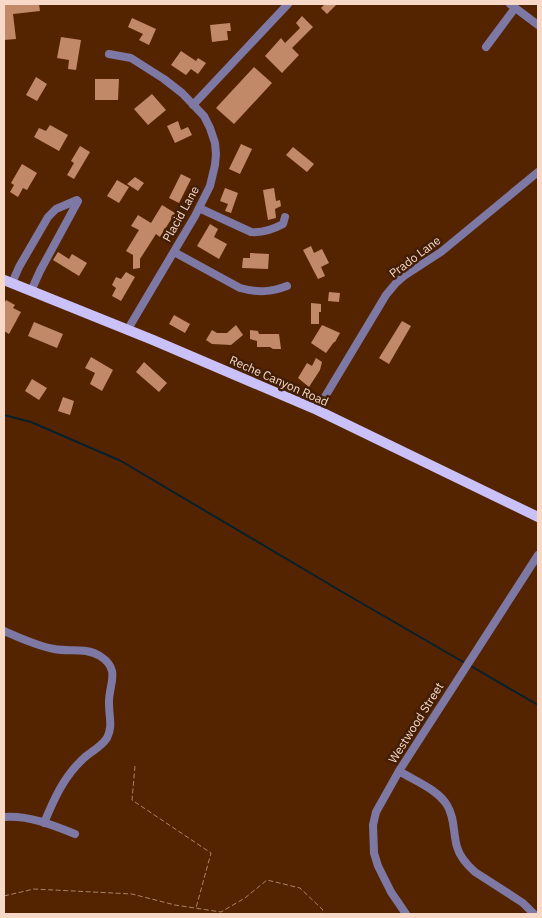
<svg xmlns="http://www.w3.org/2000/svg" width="542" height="918" viewBox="0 0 542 918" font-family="'IBM Plex Sans',sans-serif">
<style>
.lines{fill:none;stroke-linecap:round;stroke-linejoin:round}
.stream{stroke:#08202b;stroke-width:2}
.building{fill:#c28969}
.path{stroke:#aa8269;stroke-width:1;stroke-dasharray:5 2.5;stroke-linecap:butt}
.minor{stroke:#7e78a5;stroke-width:8}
.major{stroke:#c9c1f8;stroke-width:10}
.labels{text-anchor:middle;stroke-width:5;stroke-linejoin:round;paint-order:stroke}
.street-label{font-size:12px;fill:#f8d9c8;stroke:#431e06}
</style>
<rect width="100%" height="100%" fill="#542401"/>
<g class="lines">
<path class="stream" d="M4 415 31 422 121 461 339 590 465 663
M469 665 538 705"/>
</g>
<path class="building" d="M4 4H39L40 11 13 14 16 39 4 40Z
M325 4H337L327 14 321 8Z
M302 16 313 27 292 48 299 55 282 73 265 56 281 38 285 43 300 28 296 23Z
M132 18 156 29 149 45 139 40 143 34 128 27Z
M230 23 231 31H227L228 40 212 42 210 25Z
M61 37 81 40 76 70 68 69 69 60 57 58Z
M181 51 196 61 198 58 206 63 198 74 191 69 186 75 171 65Z
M254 67 272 83 234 124 216 108Z
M36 77 47 84 37 101 26 95Z
M95 79H119L118 100H95Z
M152 94 166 110 148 125 134 109Z
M178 121 181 130 188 127 192 135 175 143 167 126Z
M50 125 68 135 59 151 34 137 39 128 46 131Z
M241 144 252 149 240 174 229 169Z
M80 146 90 152 74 179 67 175 74 163 71 161Z
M293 147 314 164 307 172 286 155Z
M22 164 37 173 27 190 23 188 18 197 10 192 14 185 11 183Z
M181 174 191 179 179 203 169 198Z
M135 177 144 183 138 191 127 184Z
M117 180 129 187 119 203 107 196Z
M225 188 238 193 231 213 225 211 228 204 220 201Z
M274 188 276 201 280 200 281 206 275 209 276 218 268 220 263 190Z
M162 205 175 213 160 237 156 234 140 259V268L133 269V255L126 251 139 230 131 226 138 215 151 223Z
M210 224 218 229 214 237 227 244 219 259 197 246Z
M311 246 314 253 322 249 329 263 321 267 325 276 318 279 303 250Z
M58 252 69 259 72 254 87 263 79 276 53 260Z
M250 253 269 254 268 269 242 268 243 258H250Z
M126 272 135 277 121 301 112 296 116 288 112 285 116 277 121 279Z
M329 292 340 293 339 302 328 301Z
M6 300 15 305 13 308 21 312 9 334 4 331V304Z
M311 303 321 304V312H319V324H311Z
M174 315 190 324 185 333 169 324Z
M402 321 411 326 389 364 379 358Z
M34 322 63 334 57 348 28 336Z
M236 325 243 335 231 345 212 344 206 340 212 330 217 333H227Z
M322 325 340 333 335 342H334L326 353 311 343Z
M250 330 258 331 259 334H279L281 349H273L270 347H257V341L250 339Z
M91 357 113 370 102 391 90 384 95 373 85 368Z
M316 358 322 362 320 370 309 387 298 378 307 363 312 366Z
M144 362 167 383 159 392 136 372Z
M32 379 47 388 39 400 25 391Z
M63 397 74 401 70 415 58 411Z"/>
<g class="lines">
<path class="path" d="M135 766 132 800 211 853 196 908
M4 896 34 889 132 894 175 905 221 912 245 898 267 880 300 888 323 910 321 914"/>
<path class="minor" d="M510 4 538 25
M486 47 515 8
M109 54 131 58 164 79 182 93 204 116 210 128 215 143 216 154 215 165 210 186 195 216 128 329
M193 105 288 4
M199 208 251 232C263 233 272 230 283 224L285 217
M174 252 240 288C258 293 271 292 287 286
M12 283 19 267 48 217 56 209 77 200 78 201 40 271 31 291
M317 410 386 295 396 283 404 276 441 252 538 172
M4 631C20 638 37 646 54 649 69 652 86 647 100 656 122 670 108 685 109 704 109 717 113 726 107 738 101 747 92 751 84 758 64 776 54 799 44 823
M399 771C415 781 437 789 447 805 455 818 453 833 457 847 460 857 467 865 475 872L523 903 534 914
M4 817C28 815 53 825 75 834
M406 914 391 892 378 866 374 853 373 825 376 812 399 771 538 555"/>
<path class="major" d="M4 280 153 340 317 410 538 517"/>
</g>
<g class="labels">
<g class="street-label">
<text transform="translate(181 214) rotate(-61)" y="4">Placid Lane</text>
<text transform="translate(415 257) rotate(-37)" y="4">Prado Lane</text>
<text transform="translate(279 381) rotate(24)" y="4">Reche Canyon Road</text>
<text transform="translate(416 723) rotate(-58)" y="4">Westwood Street</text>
</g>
</g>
<rect width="542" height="918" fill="none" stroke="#f8d9c8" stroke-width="10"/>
</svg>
